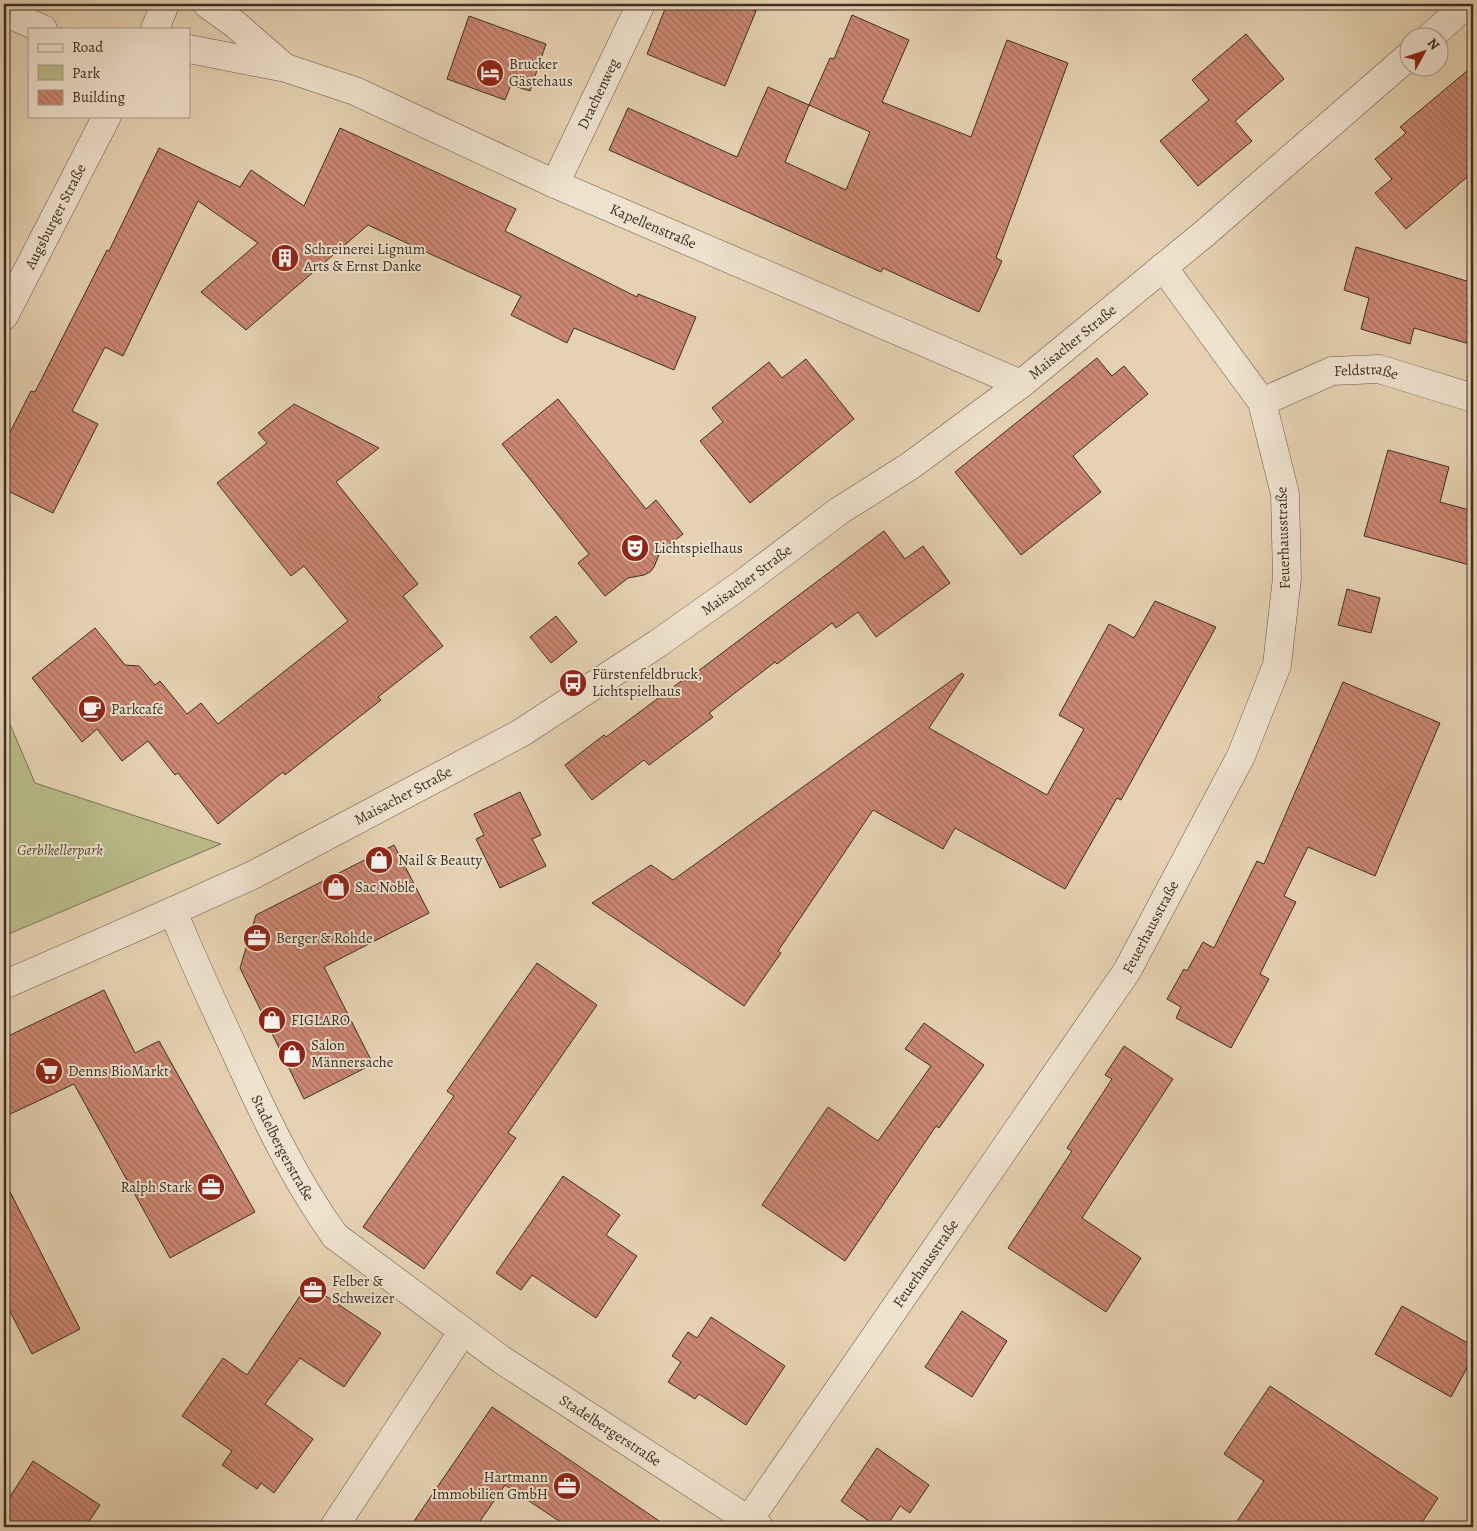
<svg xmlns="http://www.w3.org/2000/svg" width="1477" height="1531" viewBox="0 0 1477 1531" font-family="Alegreya,serif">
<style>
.park{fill:#b9bb89;stroke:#7a7556}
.building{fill:url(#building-back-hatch);stroke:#3c2f24;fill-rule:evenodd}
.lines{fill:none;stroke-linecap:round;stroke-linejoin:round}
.minor-casing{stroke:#665848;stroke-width:29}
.tertiary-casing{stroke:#665848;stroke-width:29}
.minor{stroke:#efe2ce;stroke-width:28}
.tertiary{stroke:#efe2ce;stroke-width:28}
.labels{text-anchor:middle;stroke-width:4;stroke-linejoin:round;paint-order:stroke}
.poi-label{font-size:15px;fill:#3c2f24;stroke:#efe2ce;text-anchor:start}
.street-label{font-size:15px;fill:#3c2f24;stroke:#efe2ce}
.park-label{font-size:15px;font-style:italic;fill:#554b38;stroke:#efe2ce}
</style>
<defs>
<pattern id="building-back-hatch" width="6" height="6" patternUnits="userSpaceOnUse" patternTransform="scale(1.25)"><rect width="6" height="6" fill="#cc8773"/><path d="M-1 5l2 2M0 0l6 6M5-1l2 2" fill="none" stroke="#a76f5e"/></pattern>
</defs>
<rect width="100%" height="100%" fill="#e6d2b3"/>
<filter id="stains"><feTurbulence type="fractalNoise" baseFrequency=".004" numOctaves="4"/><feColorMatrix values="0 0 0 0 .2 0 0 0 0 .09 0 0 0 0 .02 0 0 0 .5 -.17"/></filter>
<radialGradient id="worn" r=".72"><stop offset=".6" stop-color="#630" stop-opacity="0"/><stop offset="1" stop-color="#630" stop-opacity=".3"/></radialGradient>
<path class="park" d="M4 710 35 783 221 844 4 936Z"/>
<path class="building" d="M667 4H740L756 11 725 86 647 54Z
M852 15 909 40 882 102 971 137 1007 40 1068 63 996 258 1002 261 979 312 883 268 881 272 609 150 628 108 737 157 768 87 809 105 830 58 834 59ZM809 105 870 132 846 190 785 162Z
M469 16 546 44 530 91 511 85 505 100 447 79Z
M1246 34 1284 79 1235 121 1252 141 1198 186 1160 141 1209 100 1192 80Z
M1473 66V172L1406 229 1375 193 1392 179 1375 159 1406 133 1400 127Z
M340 128 516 209 505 231 637 297 638 294 696 317 674 370 574 328 567 343 511 315 521 296 368 225 246 330 201 292 258 243 198 201 123 356 105 347 72 411 98 424 53 513 4 489V444L31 391 35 392 107 250 109 251 159 148 240 187 251 170 304 206Z
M1356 247 1473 283V345L1414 328 1410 344 1361 329 1369 298 1344 290Z
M1097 358 1112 376 1124 366 1148 394 1073 456 1101 492 1021 555 955 472Z
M806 359 854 419 750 503 700 441 723 422 712 408 769 362 782 378Z
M558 399 646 509 656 500 683 534 660 552 654 567 650 572 644 575 628 578 605 596 578 563 589 554 502 444Z
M294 404 379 448 336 482 418 584 403 596 443 646 378 697 381 700 285 775 283 772 218 824 178 773 175 775 148 741 122 761 97 729 82 742 32 678 95 628 125 665 139 666 155 685 160 681 187 714 201 703 218 724 348 621 304 566 291 576 217 483 267 443 258 433Z
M1388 450 1449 467 1440 502 1473 511V566L1364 536Z
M884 531 905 559 923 546 950 583 876 637 858 612 836 628 832 623 777 664 775 662 709 713 713 717 649 765 644 760 592 800 565 765 604 735 606 737 684 679 685 681Z
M1347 589 1380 598 1371 633 1338 625Z
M1155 601 1216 627 1121 800 1117 798 1065 889 955 828 943 849 873 810 778 951 781 953 744 1006 592 903 651 865 673 880 962 673 964 675 929 728 1047 795 1084 729 1059 715 1109 624 1134 638Z
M556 616 577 642 551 663 530 637Z
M1343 682 1440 723 1375 876 1308 847 1284 896 1296 902 1260 974 1269 979 1231 1048 1176 1018 1181 1007 1167 999 1184 969 1187 971 1203 942 1214 948 1257 861 1264 864Z
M520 792 541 835 532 839 546 866 500 888 476 839 484 835 474 814Z
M394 845 429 913 324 967 373 1064 304 1099 240 968 256 915Z
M537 963 597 1005 508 1133 516 1138 424 1269 363 1227 454 1096 447 1091Z
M104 990 135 1053 159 1041 255 1212 170 1258 74 1084 4 1117V1038Z
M924 1023 984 1065 939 1128 936 1126 845 1261 762 1205 828 1107 878 1141 931 1066 905 1049Z
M1124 1046 1173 1079 1082 1218 1141 1258 1106 1312 1008 1248 1072 1151 1067 1148 1112 1079 1105 1075Z
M563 1176 620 1215 606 1235 637 1256 596 1318 532 1275 521 1290 496 1273Z
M4 1180 80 1329 32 1354 4 1300Z
M308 1284 381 1333 344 1387 300 1358 265 1404 313 1439 274 1493 261 1483 257 1489 222 1465 232 1451 182 1416 223 1358 247 1375Z
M1402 1306 1473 1346V1357L1451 1397 1375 1354Z
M962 1311 1007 1341 972 1397 925 1367Z
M711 1317 785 1366 746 1425 699 1394 695 1399 668 1382 681 1362 672 1356 688 1332 697 1338Z
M1270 1386 1438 1498 1419 1527H1233L1264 1481 1224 1454Z
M492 1407 668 1527H568L505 1485 476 1527H410Z
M877 1448 929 1485 910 1513 900 1506 886 1527H877L841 1501Z
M33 1461 100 1505 85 1527H4V1506Z"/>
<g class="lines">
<defs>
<g id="minor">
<path d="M207 4 236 25 284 67"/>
<path d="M4 12 43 29"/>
<path d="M1429 38 1467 4"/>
<path id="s1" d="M189 49 286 68 355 91 555 184 1021 384"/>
<path id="s2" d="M555 184 641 4"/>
<path id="s3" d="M1262 402 1332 371 1379 369 1473 398"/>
<path id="s4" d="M173 911C192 959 214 1005 235 1051 264 1115 294 1179 335 1236L502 1360 759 1527"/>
<path id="s5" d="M4 985 173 911 255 874 521 733 657 644 742 584 839 511 910 466 1021 384 1205 233 1410 55"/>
<path d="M334 1527 463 1331"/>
<path id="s6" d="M744 1527 1127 971 1241 756 1277 665 1287 578 1285 494 1262 402 1163 267"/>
</g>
<g id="tertiary">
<path d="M155 29 165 4"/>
<path id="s7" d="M4 316 107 116"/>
</g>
</defs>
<use href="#minor" class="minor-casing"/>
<use href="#tertiary" class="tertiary-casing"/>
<use href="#minor" class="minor"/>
<use href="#tertiary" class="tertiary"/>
</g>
<defs>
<symbol id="hotel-disc" viewBox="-11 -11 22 22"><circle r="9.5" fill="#8f2418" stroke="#efe2ce"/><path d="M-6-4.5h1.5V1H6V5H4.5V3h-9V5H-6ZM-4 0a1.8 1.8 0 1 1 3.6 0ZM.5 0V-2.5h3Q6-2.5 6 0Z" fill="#fff"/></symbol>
<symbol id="building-disc" viewBox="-11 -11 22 22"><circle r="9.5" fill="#8f2418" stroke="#efe2ce"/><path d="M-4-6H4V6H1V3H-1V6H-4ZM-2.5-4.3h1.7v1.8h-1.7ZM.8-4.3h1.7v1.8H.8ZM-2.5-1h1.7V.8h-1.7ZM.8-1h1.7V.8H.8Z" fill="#fff"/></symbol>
<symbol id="theatre-disc" viewBox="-11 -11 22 22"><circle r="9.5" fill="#8f2418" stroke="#efe2ce"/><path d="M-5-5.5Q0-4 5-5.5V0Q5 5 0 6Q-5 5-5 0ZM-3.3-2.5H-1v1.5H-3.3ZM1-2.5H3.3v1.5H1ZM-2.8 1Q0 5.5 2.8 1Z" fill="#fff"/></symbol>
<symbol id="bus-disc" viewBox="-11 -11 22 22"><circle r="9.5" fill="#8f2418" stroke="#efe2ce"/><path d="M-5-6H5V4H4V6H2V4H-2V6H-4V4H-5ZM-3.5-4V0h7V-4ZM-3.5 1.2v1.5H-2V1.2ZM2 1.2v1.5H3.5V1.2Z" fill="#fff"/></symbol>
<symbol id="cafe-disc" viewBox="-11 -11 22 22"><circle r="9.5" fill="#8f2418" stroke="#efe2ce"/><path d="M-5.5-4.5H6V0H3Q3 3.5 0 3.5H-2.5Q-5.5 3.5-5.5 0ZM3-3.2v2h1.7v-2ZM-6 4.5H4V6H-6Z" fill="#fff"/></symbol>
<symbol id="shop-disc" viewBox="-11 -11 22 22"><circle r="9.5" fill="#8f2418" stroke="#efe2ce"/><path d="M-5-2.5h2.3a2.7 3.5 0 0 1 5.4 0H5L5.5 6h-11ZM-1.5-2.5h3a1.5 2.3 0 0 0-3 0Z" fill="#fff"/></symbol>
<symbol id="office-disc" viewBox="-11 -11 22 22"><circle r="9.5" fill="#8f2418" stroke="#efe2ce"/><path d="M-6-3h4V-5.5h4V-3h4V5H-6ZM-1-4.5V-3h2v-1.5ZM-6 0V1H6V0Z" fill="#fff"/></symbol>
<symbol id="supermarket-disc" viewBox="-11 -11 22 22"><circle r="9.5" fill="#8f2418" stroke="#efe2ce"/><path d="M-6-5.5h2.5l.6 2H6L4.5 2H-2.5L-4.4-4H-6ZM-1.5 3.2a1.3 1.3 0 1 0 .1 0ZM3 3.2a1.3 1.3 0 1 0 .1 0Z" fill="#fff"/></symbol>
</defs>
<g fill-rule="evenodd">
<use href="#hotel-disc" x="474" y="57" width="32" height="32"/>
<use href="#building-disc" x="269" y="242" width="32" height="32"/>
<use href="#theatre-disc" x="619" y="532" width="32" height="32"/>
<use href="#bus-disc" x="557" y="667" width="32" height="32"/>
<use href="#cafe-disc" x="76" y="693" width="32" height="32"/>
<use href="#shop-disc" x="363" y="844" width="32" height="32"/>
<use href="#shop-disc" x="320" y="871" width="32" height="32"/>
<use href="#office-disc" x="241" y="922" width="32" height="32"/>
<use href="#shop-disc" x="256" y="1004" width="32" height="32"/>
<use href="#shop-disc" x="276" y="1038" width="32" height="32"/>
<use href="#supermarket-disc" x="33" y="1055" width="32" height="32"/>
<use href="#office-disc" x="195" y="1171" width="32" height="32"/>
<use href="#office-disc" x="297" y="1274" width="32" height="32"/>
<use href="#office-disc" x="551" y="1470" width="32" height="32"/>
</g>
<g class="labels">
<g class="poi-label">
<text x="509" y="69">Brucker<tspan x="509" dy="17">Gästehaus</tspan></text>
<text x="304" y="254">Schreinerei Lignum<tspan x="304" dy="17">Arts &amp; Ernst Danke</tspan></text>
<text x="654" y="553">Lichtspielhaus</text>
<text x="592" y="679">Fürstenfeldbruck,<tspan x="592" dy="17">Lichtspielhaus</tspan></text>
<text x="111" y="714">Parkcafé</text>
<text x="398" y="865">Nail &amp; Beauty</text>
<text x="355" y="892">Sac Noble</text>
<text x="276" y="943">Berger &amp; Rohde</text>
<text x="291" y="1025">FIGLARO</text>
<text x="311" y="1050">Salon<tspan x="311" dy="17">Männersache</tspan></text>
<text x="68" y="1076">Denns BioMarkt</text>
<text x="192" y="1192" text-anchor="end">Ralph Stark</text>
<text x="332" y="1286">Felber &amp;<tspan x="332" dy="17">Schweizer</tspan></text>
<text x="548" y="1482" text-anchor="end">Hartmann<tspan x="548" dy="17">Immobilien GmbH</tspan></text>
</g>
<g class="street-label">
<text dy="5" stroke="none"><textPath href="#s2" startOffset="100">Drachenweg</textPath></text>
<text dy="5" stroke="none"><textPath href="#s7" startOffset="112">Augsburger Straße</textPath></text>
<text dy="5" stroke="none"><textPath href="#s1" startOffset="499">Kapellenstraße</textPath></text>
<text dy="5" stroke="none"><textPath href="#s5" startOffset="1252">Maisacher Straße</textPath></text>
<text dy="5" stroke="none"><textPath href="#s3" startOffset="111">Feldstraße</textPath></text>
<text transform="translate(1283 538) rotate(-92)" y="5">Feuerhausstraße</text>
<text dy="5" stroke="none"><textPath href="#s5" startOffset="848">Maisacher Straße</textPath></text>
<text dy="5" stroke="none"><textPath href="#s5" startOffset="442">Maisacher Straße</textPath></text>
<text dy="5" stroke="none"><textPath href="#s6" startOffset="725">Feuerhausstraße</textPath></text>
<text dy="5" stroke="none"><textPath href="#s4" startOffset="261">Stadelbergerstraße</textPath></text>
<text dy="5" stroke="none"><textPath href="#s6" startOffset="320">Feuerhausstraße</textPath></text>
<text dy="5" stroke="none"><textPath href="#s4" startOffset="701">Stadelbergerstraße</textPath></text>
</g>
<g class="park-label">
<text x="60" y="855">Gerblkellerpark</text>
</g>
</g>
<rect width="1477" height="1531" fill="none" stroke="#e6d2b3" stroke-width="20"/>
<rect x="5" y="5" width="1467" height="1521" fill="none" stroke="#3c2f24" stroke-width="2.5"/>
<rect x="10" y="10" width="1457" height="1511" fill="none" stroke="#3c2f24"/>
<rect x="28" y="28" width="162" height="90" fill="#efe2ce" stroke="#a79a8a"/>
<rect x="38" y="44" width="25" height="8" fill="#efe2ce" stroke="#a79a8a"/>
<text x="72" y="52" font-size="15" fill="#3c2f24">Road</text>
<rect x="38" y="65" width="25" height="15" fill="#b9bb89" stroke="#a79a8a"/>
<text x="72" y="78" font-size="15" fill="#3c2f24">Park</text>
<rect x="38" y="90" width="25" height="15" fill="url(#building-back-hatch)" stroke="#a79a8a"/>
<text x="72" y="102" font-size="15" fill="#3c2f24">Building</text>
<g transform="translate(1424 52) rotate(50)"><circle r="24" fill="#efe2ce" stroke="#a79a8a"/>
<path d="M0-4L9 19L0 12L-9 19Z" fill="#8f2418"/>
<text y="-8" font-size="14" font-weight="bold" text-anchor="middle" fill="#3c2f24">N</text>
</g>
<rect width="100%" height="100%" filter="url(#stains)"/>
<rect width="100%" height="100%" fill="url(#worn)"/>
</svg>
